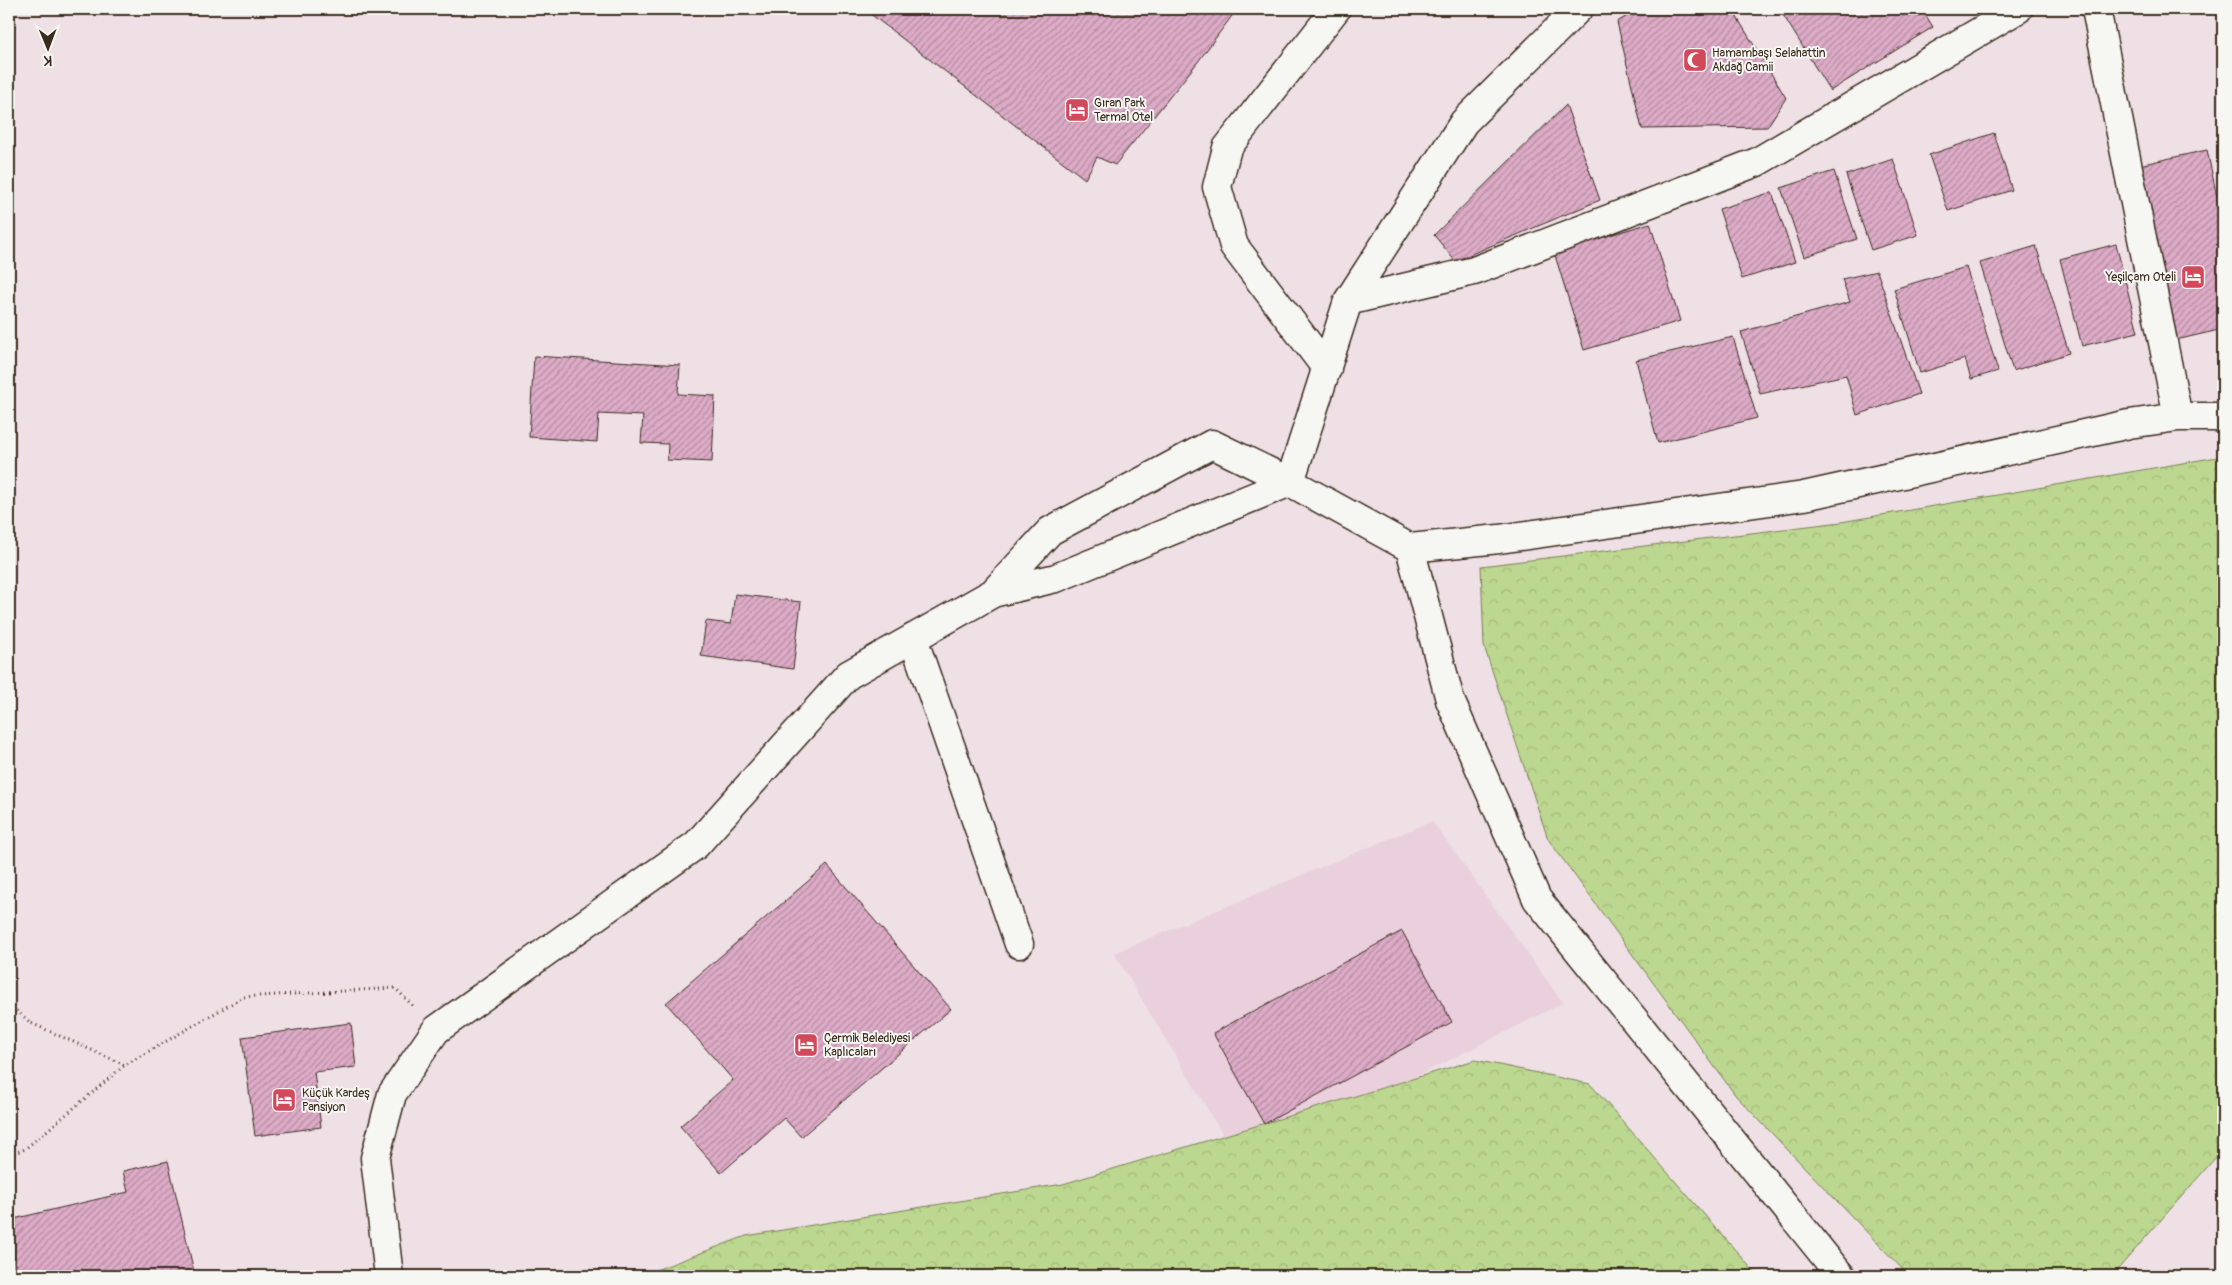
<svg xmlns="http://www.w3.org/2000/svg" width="2232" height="1285" viewBox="0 0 2232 1285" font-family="Pangolin,sans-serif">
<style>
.built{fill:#e9d0dc}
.park{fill:url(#park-crowns);stroke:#7c8056}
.building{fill:url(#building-hatch);stroke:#3b2a1e}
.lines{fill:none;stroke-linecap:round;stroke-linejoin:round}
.minor-casing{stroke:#3b2a1e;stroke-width:31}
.path{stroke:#3b2a1e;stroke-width:3;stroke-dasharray:1 4;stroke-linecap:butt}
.minor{stroke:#f6f6f2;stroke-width:28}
.labels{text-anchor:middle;stroke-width:4;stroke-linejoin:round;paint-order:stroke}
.poi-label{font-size:12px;fill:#3b2a1e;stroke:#f6f6f2;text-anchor:start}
</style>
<defs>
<pattern id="park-crowns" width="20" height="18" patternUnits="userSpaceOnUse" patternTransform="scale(1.25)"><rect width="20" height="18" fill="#bcd78f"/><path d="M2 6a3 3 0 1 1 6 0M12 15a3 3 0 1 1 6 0" fill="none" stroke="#a2b97b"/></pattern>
<pattern id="building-hatch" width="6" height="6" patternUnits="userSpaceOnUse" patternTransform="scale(1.25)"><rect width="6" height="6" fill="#ddabc7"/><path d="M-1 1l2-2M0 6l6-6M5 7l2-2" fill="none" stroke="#b48ba1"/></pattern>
</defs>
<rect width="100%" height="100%" fill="#eee0e5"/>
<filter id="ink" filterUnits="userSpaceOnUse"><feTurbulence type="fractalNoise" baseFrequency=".02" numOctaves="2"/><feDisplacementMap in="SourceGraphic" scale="10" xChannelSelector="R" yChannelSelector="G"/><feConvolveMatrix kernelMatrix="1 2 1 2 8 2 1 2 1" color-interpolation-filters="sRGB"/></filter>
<g filter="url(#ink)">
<path class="built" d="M1432 821 1563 1003 1241 1165 1114 953Z"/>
<path class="park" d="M2223 456V1149L2112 1276H1909L1736 1096 1548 839 1484 646 1481 566 1841 522Z
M1475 1060 1590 1084 1758 1276H640L746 1236 1063 1184Z"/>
<path class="building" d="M864 9H1237L1197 63 1115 165 1097 157 1085 179Z
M1639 9H1732L1786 98 1767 127 1642 129 1617 22Z
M1788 9H1922L1933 27 1830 91 1782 13Z
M1566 105 1600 200 1455 261 1434 235Z
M1994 133 2012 190 1948 211 1929 155Z
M2207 150 2223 225V329L2176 340 2139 165Z
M1893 159 1918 235 1871 250 1846 175Z
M1834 171 1857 239 1804 257 1781 188Z
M1772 192 1795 262 1742 279 1719 209Z
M1650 223 1680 321 1584 350 1554 252Z
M2116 244 2138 332 2082 346 2060 259Z
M2036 246 2069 353 2013 371 1980 263Z
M1966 267 1998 371 1971 379 1965 359 1920 373 1894 289Z
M1877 271 1919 394 1857 415 1846 375 1760 394 1741 332 1850 302 1842 279Z
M1733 337 1757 418 1658 443 1636 360Z
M534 356 680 365 678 394 715 396 712 462 667 460 668 444 641 443 643 416 599 414 597 442 529 437Z
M735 594 801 602 793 669 701 656 706 621 731 624Z
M827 865 951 1009 801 1137 784 1118 721 1173 680 1126 733 1080 666 1003Z
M1402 931 1452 1022 1264 1124 1213 1033Z
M351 1023 356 1067 314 1072 321 1127 255 1136 242 1037Z
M168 1161 195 1276H9V1220L128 1192 123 1171Z"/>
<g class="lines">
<defs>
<path id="minor" d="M1578 9 1464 122 1348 301 1290 482 1056 578 993 593 1050 531 1212 444 1290 482 1410 548 1499 539 1804 496 2129 424 2178 417H2223
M2096 9 2178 417
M1348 301 1474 271 1757 162 2018 9
M1327 369 1234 246 1217 187 1227 148 1336 9
M1410 548 1450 700 1537 899 1841 1276
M913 638 1019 944
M389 1276 375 1158 392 1094 436 1030 696 845 848 675 993 593"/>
</defs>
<use href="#minor" class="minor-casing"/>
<path class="path" d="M9 1004 31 1023 125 1065
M9 1155 25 1149 125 1065 243 997 395 988 413 1006"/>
<use href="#minor" class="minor"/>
</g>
</g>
<defs>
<symbol id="mosque-square" viewBox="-11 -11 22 22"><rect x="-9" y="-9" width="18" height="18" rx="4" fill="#d1495b" stroke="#f6f6f2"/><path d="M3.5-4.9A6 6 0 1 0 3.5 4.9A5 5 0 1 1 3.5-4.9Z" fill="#fff"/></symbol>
<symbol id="hotel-square" viewBox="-11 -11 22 22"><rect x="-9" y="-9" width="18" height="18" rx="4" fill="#d1495b" stroke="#f6f6f2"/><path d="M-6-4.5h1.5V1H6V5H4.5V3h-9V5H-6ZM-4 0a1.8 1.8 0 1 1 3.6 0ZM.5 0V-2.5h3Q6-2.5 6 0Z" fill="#fff"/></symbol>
</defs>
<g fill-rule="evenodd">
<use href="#mosque-square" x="1681" y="46" width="28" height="28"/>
<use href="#hotel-square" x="1063" y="96" width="28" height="28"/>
<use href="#hotel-square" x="2179" y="263" width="28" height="28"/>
<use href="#hotel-square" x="792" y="1031" width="28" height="28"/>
<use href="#hotel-square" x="270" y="1086" width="28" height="28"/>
</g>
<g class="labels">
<g class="poi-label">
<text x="1712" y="57">Hamambaşı Selahattin<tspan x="1712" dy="14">Akdağ Camii</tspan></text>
<text x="1094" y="107">Gıran Park<tspan x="1094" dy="14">Termal Otel</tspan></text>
<text x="2176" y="281" text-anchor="end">Yeşilçam Oteli</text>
<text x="824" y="1042">Çermik Belediyesi<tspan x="824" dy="14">Kaplıcaları</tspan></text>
<text x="302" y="1097">Küçük Kardeş<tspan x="302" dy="14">Pansiyon</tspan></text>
</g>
</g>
<rect width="2232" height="1285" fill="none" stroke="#f6f6f2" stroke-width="30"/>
<rect x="15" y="15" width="2202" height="1255" fill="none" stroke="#3b2a1e" stroke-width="2" filter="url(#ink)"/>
<g transform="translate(48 48) rotate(179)" stroke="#f6f6f2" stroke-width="4" paint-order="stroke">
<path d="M0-4L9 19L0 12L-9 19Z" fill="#3b2a1e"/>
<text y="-8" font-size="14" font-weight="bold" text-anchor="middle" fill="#3b2a1e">K</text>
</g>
</svg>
